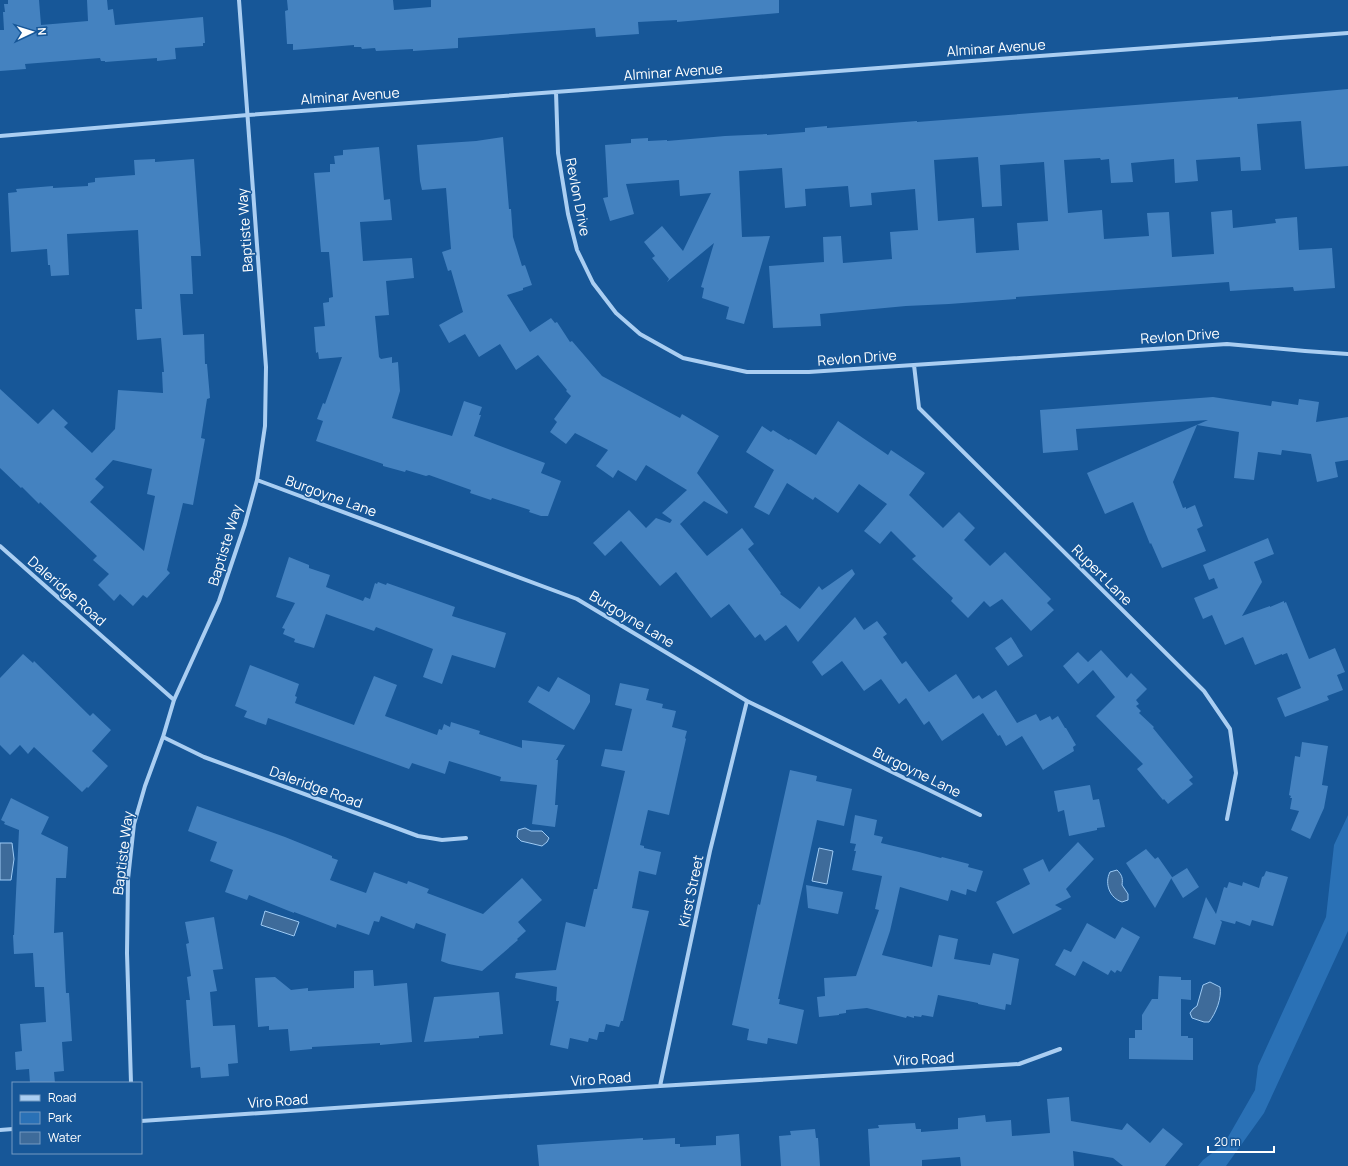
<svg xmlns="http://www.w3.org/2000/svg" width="1348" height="1166" viewBox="0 0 1348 1166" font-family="Manrope,sans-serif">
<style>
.green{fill:#2a71b6}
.water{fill:#3e6b9a;stroke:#9dcaf4}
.building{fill:#4482c0;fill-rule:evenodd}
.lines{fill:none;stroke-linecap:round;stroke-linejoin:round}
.street{stroke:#aacef2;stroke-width:4}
.labels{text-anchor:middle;stroke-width:3;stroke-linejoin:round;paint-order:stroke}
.street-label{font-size:14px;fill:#fff;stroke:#175798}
</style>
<rect width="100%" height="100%" fill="#175798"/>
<path class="green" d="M1348 815V931L1264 1113 1226 1166H1198L1203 1160 1224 1144 1255 1090 1258 1066 1326 917 1334 845Z"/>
<path class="water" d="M525 828 531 831H542L549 838 547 842 542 846 521 841 517 837 518 830Z
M0 843H12L14 859 11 880H0Z
M819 848 833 851 827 884 812 881Z
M1117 870C1122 875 1123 878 1122 885L1128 894V900L1122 902C1110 898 1104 884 1110 872Z
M265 911 299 922 294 936 261 925Z
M1210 982 1220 987C1222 998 1216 1013 1209 1022H1204L1192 1018 1190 1013 1193 1009 1197 1006 1203 985Z"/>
<path class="building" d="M8 0H39L41 25 88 21 87 0H107L108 10 113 9 115 25 203 17 205 43H203V46L175 48 176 59 157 61V58L105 62V61H101L100 58 25 64 26 69 0 71V30H4L3 12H5L4 4H8Z
M287 0H393L394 10 431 7V0H779V13L677 22V20L638 22 639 34 596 37 595 28 458 38V48L413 51V49L376 51 375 48 362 49 361 47H354V45L293 50V44H287L285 11 288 10Z
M1348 89V166L1305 169 1301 121 1257 124 1261 170 1241 171 1240 157 1196 160 1198 181 1175 183 1174 159 1131 163 1133 182 1111 183 1109 159 1101 160 1100 158 1064 160 1068 213 1102 210 1104 239 1149 236 1147 213 1169 212 1172 257 1214 254 1211 212 1232 210 1233 228 1276 223 1275 219 1297 217 1299 250 1332 248 1335 288 1294 291 1293 287 1230 291 1229 282 1016 297V299L949 304 906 306 820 314 821 326 773 328 769 266 824 262 823 237 841 236 843 263 892 259 890 232 918 230 915 189 871 193 872 205 850 207 848 186 805 189 806 206 785 208 782 168 739 171 742 237 770 236 744 324 726 319 729 307 702 298 704 288 701 287 714 243 667 282 669 279 652 258 655 256 644 242 662 226 683 251 711 193 680 196 679 180 626 184 634 214 610 221 603 198 608 197 605 145 631 143V139L648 138V141L667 140V141L725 136 767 134V135L805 132V128L827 126V128L917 121V122L1238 97V99ZM978 157 982 207 1002 206 1000 165 1044 162 1048 221 1017 223 1019 250 976 253 974 218 938 221 934 160Z
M503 137 509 209H511L513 237 522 266 525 265 532 285 523 288V290L507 295 530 332 551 318 555 323 557 322 570 342 572 341 602 376 680 418 682 414 719 436 697 473 728 512 727 514 704 501 680 524 707 556 742 528 754 544 748 549 781 593 780 594 800 609 819 586 822 590 852 569 855 574 798 642 786 625 765 641 760 634 755 638 729 604 711 618 676 572 660 586 621 541 605 556 593 543 629 510 646 528 656 518 670 523 672 520 662 513 687 490 646 465 636 481 618 470 613 478 596 466 608 450 575 433 566 444 550 432 557 422 554 419 571 396 566 391 567 390 538 355 516 370 500 344 479 357 465 334 449 343 439 325 463 312 451 270 448 271 442 252 451 249 446 188 422 190 420 181 417 145 476 141Z
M379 147 384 200 390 199 392 220 360 222 363 261 412 258 414 278 386 281 389 315 375 316 379 357 381 359 392 357V363L398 362 400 391 392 418 452 436 464 401 482 407 479 415H481L474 436 545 463 541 473 561 481 548 516H541L529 512 530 510 492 498 491 500 470 493 471 490 429 475 426 476 406 470 405 472 383 466V464L316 441 323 421 317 419 323 403 325 404 342 357 319 359 318 352 316 353 314 327 325 326 323 303 329 302V298L333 297 329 252H321L314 173 330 172V164H335L334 156 343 155V150Z
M155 159V162L194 159 201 256H191L193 294H180L183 335 204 334 205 364H207L210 398 207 399 201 438 205 439 193 505 183 503 167 570 170 573 147 598 143 595 133 606 120 594 114 601 98 585 109 574 93 560 97 556 40 502 39 504 22 487 21 488 0 468V389L38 424 53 409 68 423 64 427 92 453 115 429 118 390 163 393 162 372H164L161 338 137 340 135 309H142L138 230 67 234 69 275 51 276 50 265H48L47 249 11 252 8 193 17 192 16 189 53 186V188L88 186V183L95 182V178L135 175 134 160ZM113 460 152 469 147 494 155 496 144 551 90 502 104 487 95 479Z
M1213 397 1271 406 1272 401 1298 405 1299 399 1319 402 1316 422 1348 417V460L1335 462 1338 477 1317 482 1311 454 1282 450 1281 455 1258 452 1254 480 1234 478 1239 432 1197 425 1173 482 1183 508 1186 507V509L1195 505 1203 526 1197 529 1206 551 1162 568 1151 543 1150 544 1133 502 1105 514 1087 473 1208 420 1076 429 1078 450 1043 453 1040 410Z
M838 421 888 455 891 450 925 473 909 495 943 528 959 512 975 528 964 540 990 566 1005 552 1051 599 1047 603 1054 610 1031 631 1002 599 990 607 984 601 968 618 951 601 953 598 912 559 916 556 891 531 880 544 864 531 887 504 859 484 838 513 815 497 813 500 787 483 769 515 754 507 774 470 746 452 762 426 771 432 773 430 789 440 790 439 816 455Z
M1268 538 1274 554 1254 562 1262 582 1242 616 1270 606V607L1284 601V603L1286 602 1309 659 1335 648 1345 672 1337 675 1343 690 1327 696 1329 700 1285 717 1277 698 1301 688 1287 653 1282 655V654L1255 665 1243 637 1225 645 1212 615 1203 619 1194 598 1218 588 1214 578 1209 580 1203 565Z
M289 557 309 565V568L330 575 326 587 363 601 365 597 370 599 375 583 377 584 378 582 386 585 387 583 455 607 452 616 506 633 495 668 452 655 442 684 423 677 433 649 376 627 374 631 326 614 314 648 294 642 295 639 283 634 285 629 282 628 295 603 276 597Z
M855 617 864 630 877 621 887 634 883 637 902 664 906 661 929 692 956 674 973 699 979 695 982 699 996 690 1017 723 1036 714 1040 721 1050 716 1052 720 1058 716 1065 728H1066L1076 745 1073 747 1074 751 1043 770 1022 736 1006 746 1000 735 998 736 983 713 942 741 929 721 924 725 906 698 899 704 881 679 864 691 842 661 822 676 812 662Z
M1011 637 1023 656 1008 666 995 648Z
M1101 650 1127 678 1131 673 1147 689 1136 700 1139 704 1136 706 1141 711 1139 713 1154 727 1153 728 1193 777 1189 780 1193 784 1168 804 1164 799 1163 800 1137 769 1143 764 1096 716 1115 697 1093 670 1078 684 1063 666 1078 652 1088 662Z
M23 654 33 663 34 661 90 716 93 713 111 730 92 751 108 766 88 788 87 787 82 792 34 747 28 754 20 745 10 755 0 745V678Z
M250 665 299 684 295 696 297 697 295 703 354 725 374 676 397 685 385 716 437 735 439 729 442 730 444 724 450 727 451 722 480 731 479 734 522 748V740L565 745 556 760H558L555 805H558L555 827 532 824 537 785 500 781 501 777 449 761 445 774 412 763 409 769 268 718 266 725 244 717 247 711 235 706Z
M558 677 590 695V702L574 730 528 702 538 686 549 692Z
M620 683 649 689 646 700 663 704 662 708 676 711 672 727 687 731 685 738 686 739 669 815 648 810 640 845 644 846V848L661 852 656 875 639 871 632 908 649 911 623 1021H621L619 1027 606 1024 604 1032H599L597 1040 589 1038 588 1042 570 1038 568 1049 550 1045 559 1001H556L557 987 515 978 516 973 556 970 566 922 585 927 594 889H597L625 771 601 766 605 749 622 751 632 709 615 705Z
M1302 742 1328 746 1322 785 1328 786 1324 808 1310 839 1291 830 1299 811 1290 809 1292 798H1290L1291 796 1289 795 1295 756 1300 757Z
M790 770 817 776 816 781 852 789 844 826 817 820 778 999H780L779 1004 804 1010 797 1044 768 1038 767 1044 747 1040 749 1029 732 1025 758 904 760 905Z
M1090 785 1093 800 1099 799 1105 827 1097 828V830L1069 836 1064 810 1058 812 1054 791Z
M11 798 49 817 41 834 68 847 66 878H56L54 933 63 932 66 993H69L72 1041 62 1042 64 1071 54 1072 55 1083H30L29 1069 16 1070 15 1052 22 1051 20 1024 46 1022 44 987H35L33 953 14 954 13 935H14L19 830 4 824 5 822 1 820Z
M197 806 285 837 332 856V858L338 860 330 880 366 893 374 872 407 884 408 881 429 889 427 893 483 914 522 878 542 900 518 922 526 931 517 939 518 940 482 971 449 964 441 961 446 934 416 923 414 929 381 916 379 922 374 921 369 935 337 924 336 928 294 912V913L249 895 247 900 225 892 233 870 210 861 217 842 188 831Z
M855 815 877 820 874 835 883 837 881 843 919 852 941 858 942 857 969 864 968 867 983 871 976 892 967 889 966 895 951 890 948 901 900 887 890 931 882 955 932 967 939 935 958 939 954 959 990 965 993 953 1019 959 1011 1005 1006 1004 1005 1010 978 1004V1003L938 995 933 1017 922 1015 921 1017 914 1016V1018L907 1016 906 1018 867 1008 846 1010V1013L839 1014V1015L819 1017 817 997 825 996 824 978 856 976 879 910 875 909 882 876 852 870 856 851H854L856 844 850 843Z
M1078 842 1094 859 1066 889 1071 897 1055 905 1062 909 1013 934 996 902 1030 884 1023 869 1043 859 1049 872Z
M1146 849 1155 859 1158 857 1172 877 1155 908 1126 863Z
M1187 868 1199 887 1183 898 1171 878Z
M1266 871 1288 877 1273 926 1252 920 1250 926 1236 921 1235 924 1220 920 1222 922 1215 945 1193 938 1206 897 1216 914 1224 887 1227 888 1229 882 1242 886 1243 882 1259 888 1262 877 1264 876Z
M806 885 843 892 838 914 808 908Z
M214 917 223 969 213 970 217 991 210 992 213 1026 235 1025 238 1063 228 1064 229 1076 201 1078 200 1067 191 1068 186 1000H190L187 977 191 976 186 944 189 943 185 922Z
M1087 923 1115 939 1122 927 1140 937 1121 972 1117 970 1115 973 1111 970 1108 975 1083 961 1075 976 1055 965 1064 949 1071 952Z
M373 970 374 986 407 983 412 1042 380 1045V1043L312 1047V1049L290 1051 288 1029 269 1030V1026L258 1027 255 978 275 977 291 990 308 988V991L354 988V971Z
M1159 976 1181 977V980H1191V1000L1181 999V1036H1188V1038H1193V1060L1129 1059V1038H1135V1030H1142V1015L1152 999H1158Z
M499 992 503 1034 479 1036V1038L424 1042 434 997Z
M1069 1097 1071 1121 1122 1130 1127 1123 1150 1143 1163 1128 1183 1144 1165 1166H1123L1113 1158 1073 1151 1074 1166H961L960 1157 922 1160V1166H870L868 1129 879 1128 878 1125 915 1123 916 1129H921V1132L958 1129V1118L985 1115 986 1122 1011 1120 1012 1136 1050 1133 1047 1099Z
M815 1129 816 1138H818L820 1166H781L779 1136 791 1135 790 1131Z
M739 1134 741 1166H539L537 1145 643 1138V1140L675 1138V1144H680V1147L716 1145V1136Z"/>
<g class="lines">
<path class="street" d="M556 92 558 153 568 214 577 250 593 283 616 313 640 334 683 358 747 372H809L1227 344 1305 351 1348 354
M0 136 248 115 1348 33
M914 365 919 408 1204 691 1230 729 1236 773 1227 819
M257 480 577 599 747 701 980 815
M0 546 174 700
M163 737 204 757 418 836 442 840 466 838
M131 1083 127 953 128 879 134 824 145 786 163 737 174 700 219 601 245 524 257 480 265 426 266 367 239 0
M660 1086 710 851 747 701
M141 1121 660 1086 1019 1064 1060 1049
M0 1130 13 1129"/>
</g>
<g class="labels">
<g class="street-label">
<text transform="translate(996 48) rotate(-4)" y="5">Alminar Avenue</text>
<text transform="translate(673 72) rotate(-4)" y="5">Alminar Avenue</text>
<text transform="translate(350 96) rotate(-4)" y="5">Alminar Avenue</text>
<text transform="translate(578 197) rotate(79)" y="5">Revlon Drive</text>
<text transform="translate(245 230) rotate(-94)" y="5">Baptiste Way</text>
<text transform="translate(1180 336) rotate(-4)" y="5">Revlon Drive</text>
<text transform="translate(857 358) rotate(-4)" y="5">Revlon Drive</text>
<text transform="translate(331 496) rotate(20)" y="5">Burgoyne Lane</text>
<text transform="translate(225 545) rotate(-73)" y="5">Baptiste Way</text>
<text transform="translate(1102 575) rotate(45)" y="5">Rupert Lane</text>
<text transform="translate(67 591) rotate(41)" y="5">Daleridge Road</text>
<text transform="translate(632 619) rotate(31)" y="5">Burgoyne Lane</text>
<text transform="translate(917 772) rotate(26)" y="5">Burgoyne Lane</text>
<text transform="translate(316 787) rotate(20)" y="5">Daleridge Road</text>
<text transform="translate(123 853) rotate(-83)" y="5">Baptiste Way</text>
<text transform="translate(691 891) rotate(-78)" y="5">Kirst Street</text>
<text transform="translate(924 1059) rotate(-3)" y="5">Viro Road</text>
<text transform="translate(601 1079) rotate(-4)" y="5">Viro Road</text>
<text transform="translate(278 1101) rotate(-4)" y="5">Viro Road</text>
</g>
</g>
<rect x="12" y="1082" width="130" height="72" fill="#175798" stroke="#749ac1"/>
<rect x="20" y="1095" width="20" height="6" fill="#aacef2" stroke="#749ac1"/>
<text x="48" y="1102" font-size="12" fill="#ffffff">Road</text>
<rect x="20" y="1112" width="20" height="12" fill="#2a71b6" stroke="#749ac1"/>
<text x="48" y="1122" font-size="12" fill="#ffffff">Park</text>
<rect x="20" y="1132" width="20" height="12" fill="#3e6b9a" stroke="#749ac1"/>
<text x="48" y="1142" font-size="12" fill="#ffffff">Water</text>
<g transform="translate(32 32) rotate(86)" stroke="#175798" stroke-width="3" paint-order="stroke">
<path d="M0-3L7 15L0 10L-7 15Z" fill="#ffffff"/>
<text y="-6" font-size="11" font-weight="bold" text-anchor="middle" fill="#ffffff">N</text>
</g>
<path d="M1208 1146v6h66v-6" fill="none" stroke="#ffffff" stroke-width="2"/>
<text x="1214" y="1146" font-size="12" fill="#ffffff" stroke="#175798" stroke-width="3" paint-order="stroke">20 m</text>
</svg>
